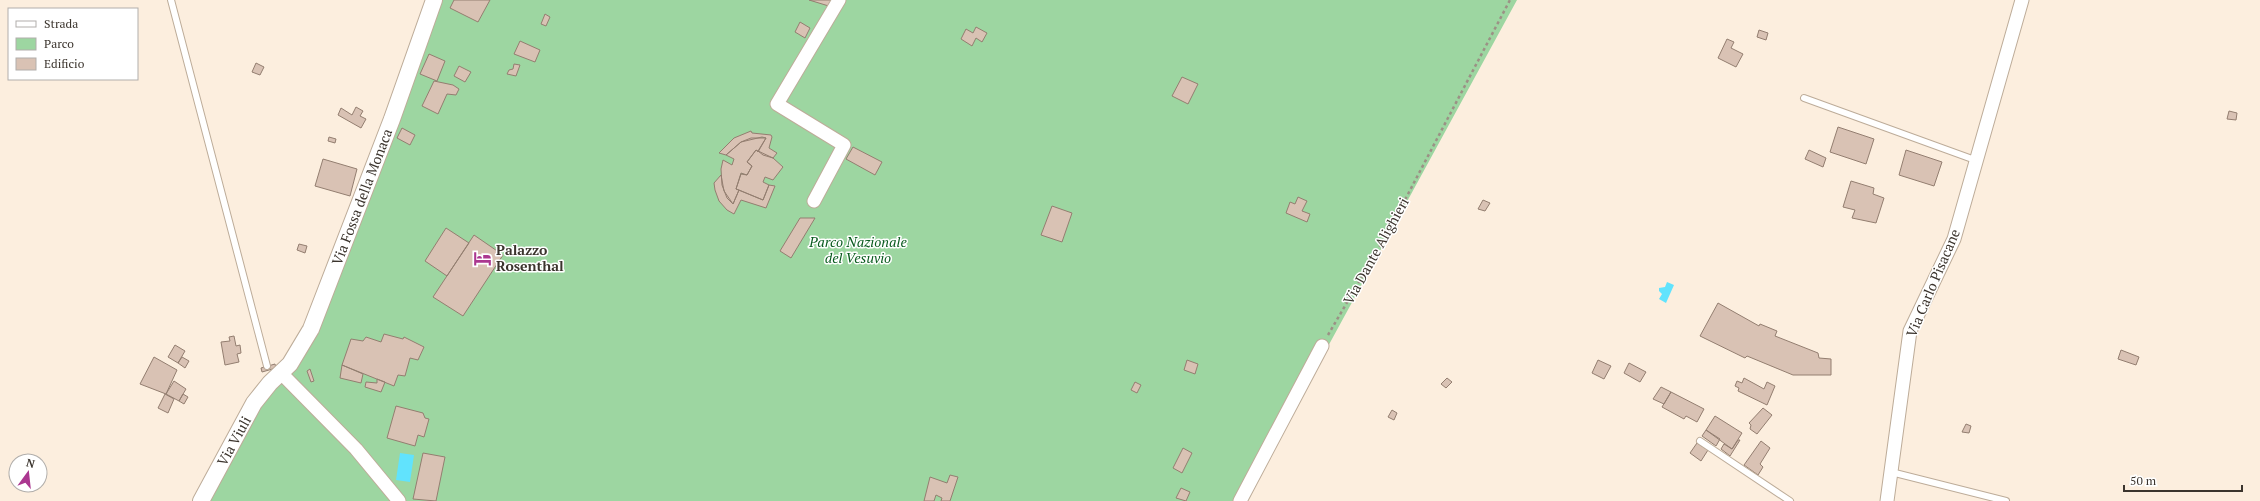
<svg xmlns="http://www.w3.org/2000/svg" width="2260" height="501" viewBox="0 0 2260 501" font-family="'PT Serif',serif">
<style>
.green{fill:#9dd6a1}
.water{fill:#61e3fd}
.building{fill:#d9c2b4;stroke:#937e70}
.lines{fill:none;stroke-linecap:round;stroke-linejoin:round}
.service-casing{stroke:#bdac99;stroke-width:8}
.minor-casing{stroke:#bdac99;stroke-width:15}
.tertiary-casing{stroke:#bdac99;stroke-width:18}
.path{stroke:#9b9185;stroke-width:2.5;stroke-dasharray:3 3;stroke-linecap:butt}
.service{stroke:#fff;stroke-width:6}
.minor{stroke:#fff;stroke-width:13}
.tertiary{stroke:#fff;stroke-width:16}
.labels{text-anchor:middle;stroke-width:3;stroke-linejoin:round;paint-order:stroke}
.street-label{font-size:14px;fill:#3b342d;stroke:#fff}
.park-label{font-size:14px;font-style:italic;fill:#095b1e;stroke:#fff}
.poi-label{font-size:14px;font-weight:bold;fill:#3b342d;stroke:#fff;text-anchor:start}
</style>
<rect width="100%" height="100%" fill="#fceede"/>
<path class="green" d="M429 0H1517L1320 361 1247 501H201L291 356 372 157Z"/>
<path class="water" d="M1667 282 1674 285 1666 303 1659 299 1662 294 1659 291V288L1665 287Z
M400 453 414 455 410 482 396 480Z"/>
<path class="building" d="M454 0H490L478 22 450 8Z
M809 0H834L832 7Z
M545 14 550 17 546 26 541 24Z
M800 22 810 28 805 38 795 32Z
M976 27 987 33 982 42 976 38 972 46 961 39 966 29 973 33Z
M1759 30 1768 33 1766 40 1757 37Z
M1727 39 1734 42 1731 48 1743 54 1736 67 1718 58Z
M520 41 540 50 535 62 514 54Z
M429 54 445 61 437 81 420 74Z
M256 63 264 67 260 75 252 72Z
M514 64 520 65 516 76 507 74 509 70 513 69Z
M459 66 471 72 465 82 454 76Z
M1182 77 1198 84 1188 104 1172 96Z
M434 81 453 85 459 89 456 95 447 94 438 114 422 106Z
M356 107 363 111 360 116 366 119 361 128 338 115 341 108 352 115Z
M2229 111 2237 113 2236 120 2227 119Z
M1838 127 1874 139 1866 164 1830 152Z
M402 128 415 135 410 145 397 138Z
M751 131 752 133 771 135 772 137 769 148 777 153 773 158 763 155 758 151 766 138 762 137 741 142 726 155 719 153 734 138Z
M329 137 336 139 335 143 328 141Z
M751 138H766L758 152 756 150 747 162 752 166 747 175 741 173 736 189 739 190 733 204 727 198 722 185 721 169 723 160 732 165 734 159 726 155 741 142Z
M853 147 882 162 875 175 846 159Z
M756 150 773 158 783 167 773 180 765 177 763 182 769 185 763 200 736 189 741 174 747 175 752 166 747 162Z
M1809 150 1826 158 1823 167 1805 159Z
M1906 150 1942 162 1934 186 1899 175Z
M323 159 357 169 350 196 315 186Z
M721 175 724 191 733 204 739 190 763 200 769 185 775 186 766 208 741 200 734 214 727 210 719 201 715 190 714 183Z
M1851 181 1874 188 1873 194 1884 198 1876 223 1852 218 1855 210 1843 207Z
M1298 197 1307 201 1302 211 1310 214 1307 222 1286 213 1290 202 1295 204Z
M1483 200 1490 203 1485 211 1478 209Z
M1052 206 1072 213 1062 242 1041 235Z
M800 218H815L791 258 780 251Z
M446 228 469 243 447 276 425 261Z
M474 235 503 255 463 316 433 297Z
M299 244 307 246 305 253 297 250Z
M1718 303 1759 326 1760 324 1777 331 1775 336 1818 353 1819 358 1831 359V375H1793L1747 356 1745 358 1700 336Z
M384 334 403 339 404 337 424 347 418 360 410 358 405 376 398 375 394 386 342 365 351 339 363 341 366 337 381 342Z
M234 336 236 346 240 345 241 353 237 354 239 362 225 365 221 342 230 341 229 337Z
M175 345 185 351 178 363 168 357Z
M2121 350 2139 357 2136 365 2118 359Z
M154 357 177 370 166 394 140 384Z
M182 357 189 361 185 368 178 363Z
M1187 360 1198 364 1195 374 1184 370Z
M1598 360 1611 366 1604 379 1592 373Z
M1629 363 1646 372 1640 382 1624 373Z
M275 364 276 368 262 372 261 368Z
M342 365 363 374 361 383 340 378Z
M310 369 314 381 311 382 307 371Z
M1447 378 1452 382 1446 388 1441 384Z
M1744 378 1764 389 1767 382 1775 386 1767 405 1738 391 1739 388 1735 386 1737 381 1742 383Z
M377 379 385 382 381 392 365 387 366 382 377 383Z
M174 381 186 389 179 401 166 394Z
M1135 382 1141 385 1137 393 1131 390Z
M1661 387 1671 392 1664 404 1653 399Z
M1671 392 1704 409 1697 422 1686 416 1684 419 1662 407Z
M165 394 174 399 168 413 158 408Z
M183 394 188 397 184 404 179 401Z
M396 406 423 413 425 418 429 419 424 437 418 435 415 446 387 438Z
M1763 408 1772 415 1757 434 1750 429 1751 425 1749 423Z
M1392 410 1397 413 1394 420 1388 417Z
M1715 416 1742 433 1732 449 1706 430Z
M1966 424 1971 426 1969 433 1962 432Z
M1706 430 1720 439 1716 446 1702 436Z
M1738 440H1740L1730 456 1721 449 1724 444 1732 449Z
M1761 441 1770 448 1760 464 1763 467 1758 475 1744 465Z
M1697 443 1708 450 1701 461 1690 453Z
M1183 448 1192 453 1182 473 1173 468Z
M423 453 445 457 436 501 413 499Z
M950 475 958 477 950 501H941L942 498 936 495 934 501H924L930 477 947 483Z
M1181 488 1190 492 1186 501 1176 498Z"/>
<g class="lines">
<defs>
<path id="service" d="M171 0 267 366
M1804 98 1975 160
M1700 441 1790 501
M1891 472 2006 501"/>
<path id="minor" d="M814 201 844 145 777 104 839 0
M281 373 356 449 399 501
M1240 501 1322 346
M1887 501 1910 331 1954 239 2022 0"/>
<path id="tertiary" d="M201 501 254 403 270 383 290 364 311 329 392 119 434 0"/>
</defs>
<use href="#service" class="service-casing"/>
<use href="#minor" class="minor-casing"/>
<use href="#tertiary" class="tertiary-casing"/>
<path class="path" d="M1328 335 1387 234 1510 0"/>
<use href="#service" class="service"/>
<use href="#minor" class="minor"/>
<use href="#tertiary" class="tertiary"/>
</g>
<defs>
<symbol id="hotel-bare" viewBox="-9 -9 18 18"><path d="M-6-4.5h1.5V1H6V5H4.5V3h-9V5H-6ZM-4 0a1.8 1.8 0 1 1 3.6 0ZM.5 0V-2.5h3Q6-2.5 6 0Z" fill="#ab3790" stroke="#fff" stroke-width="2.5" paint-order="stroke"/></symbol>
</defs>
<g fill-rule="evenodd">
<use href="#hotel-bare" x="470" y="246" width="25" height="25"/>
</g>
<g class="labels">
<g class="street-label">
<text transform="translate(362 197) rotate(-69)" y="5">Via Fossa della Monaca</text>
<text transform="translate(1376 251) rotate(-61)" y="5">Via Dante Alighieri</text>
<text transform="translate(1933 283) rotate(-67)" y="5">Via Carlo Pisacane</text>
<text transform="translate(234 441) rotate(-61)" y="5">Via Viuli</text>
</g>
<g class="park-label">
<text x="858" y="247">Parco Nazionale<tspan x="858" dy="16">del Vesuvio</tspan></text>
</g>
<g class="poi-label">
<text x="496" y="255">Palazzo<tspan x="496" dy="16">Rosenthal</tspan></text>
</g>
</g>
<rect x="8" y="8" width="130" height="72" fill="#ffffff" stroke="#b1aeab"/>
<rect x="16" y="21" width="20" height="6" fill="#ffffff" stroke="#b1aeab"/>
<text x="44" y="28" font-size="12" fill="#3b342d">Strada</text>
<rect x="16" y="38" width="20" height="12" fill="#9dd6a1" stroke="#b1aeab"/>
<text x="44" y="48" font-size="12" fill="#3b342d">Parco</text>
<rect x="16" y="58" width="20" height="12" fill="#d9c2b4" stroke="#b1aeab"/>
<text x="44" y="68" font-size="12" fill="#3b342d">Edificio</text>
<g transform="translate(28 473) rotate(15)"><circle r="19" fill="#ffffff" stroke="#b1aeab"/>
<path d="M0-3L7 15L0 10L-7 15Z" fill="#ab3790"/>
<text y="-6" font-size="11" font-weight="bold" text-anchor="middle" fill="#3b342d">N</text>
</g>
<path d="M2124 485v6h118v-6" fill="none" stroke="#3b342d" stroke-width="2"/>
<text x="2130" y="485" font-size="12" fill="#3b342d" stroke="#ffffff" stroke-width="3" paint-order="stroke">50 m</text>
</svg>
